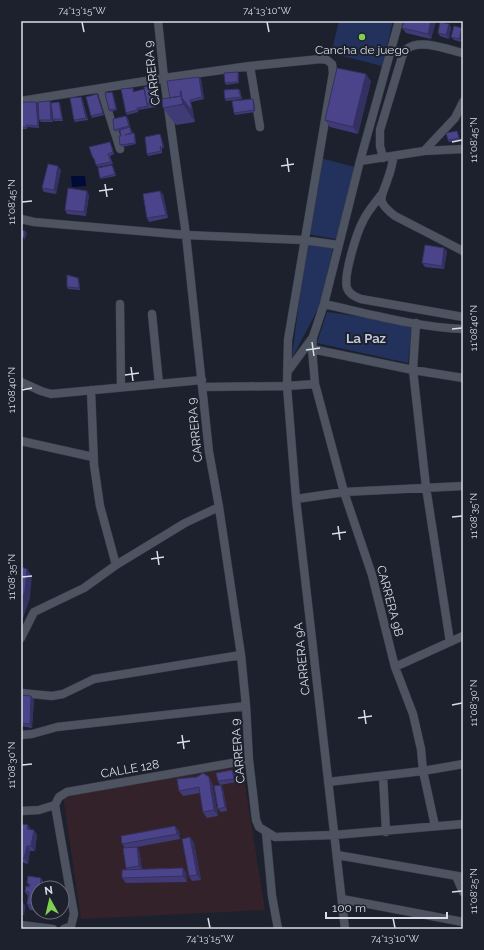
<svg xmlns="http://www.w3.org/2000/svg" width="484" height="950" viewBox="0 0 484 950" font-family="Raleway,sans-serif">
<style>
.education{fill:#34222a}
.green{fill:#22325c}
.water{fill:#000a37}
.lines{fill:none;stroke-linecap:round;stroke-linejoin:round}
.minor-casing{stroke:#393d47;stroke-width:9}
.minor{stroke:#4d5361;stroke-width:8}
.wall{fill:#403a77}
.shaded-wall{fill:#343061}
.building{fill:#4b448a;stroke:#343061}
.ticks{fill:none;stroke:#d9dde5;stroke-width:1.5}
.poi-dot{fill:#7fd052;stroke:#1c212d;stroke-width:1.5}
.labels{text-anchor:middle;stroke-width:4;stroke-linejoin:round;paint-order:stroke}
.poi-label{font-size:12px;fill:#d9dde5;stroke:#1c212d}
.street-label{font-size:12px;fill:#d9dde5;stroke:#1c212d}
.neighbourhood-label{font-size:13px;font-weight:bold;fill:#c2c9da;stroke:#1c212d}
.neatline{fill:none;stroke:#d9dde5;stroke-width:1.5}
.ticks-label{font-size:10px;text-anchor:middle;fill:#d9dde5}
</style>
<rect width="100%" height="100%" fill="#1c212d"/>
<path class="education" d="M242 766 265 910 81 919 63 796Z"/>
<path class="green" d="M339 21H393L382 66 331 53Z
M320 158 355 167 336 239 307 234Z
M306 243 333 248 321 303 292 358Z
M327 312 412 324 408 363 317 343Z"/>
<path class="water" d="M71 176H85L86 186 72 187Z"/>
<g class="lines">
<defs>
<path id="minor" d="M158 21 164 78 186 235 209 452 219 507 241 655 246 706 249 760 256 820 259 827 275 837 334 835 463 824
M399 21 360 161 324 304 313 337 312 349 315 384 344 492 372 575 395 667 413 714 421 749 423 771 435 826
M250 66 260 127
M101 89 120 149
M21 101 164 78 250 66 321 59 327 60 332 64 333 73 288 340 287 386 296 499 345 929
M424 151 455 118 463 102
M394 156C392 163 391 171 388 178 382 198 374 200 395 216L463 251
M383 158 380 146V130L402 57C403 54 404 51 407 49 419 38 449 50 463 53
M360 161 424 151 463 149
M381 195C375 203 367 212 363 221 357 232 343 276 347 288 349 294 355 297 361 299L463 317
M21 219 34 222 186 235 304 240 338 245
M120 304 121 387
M324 304C370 314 416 327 463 329
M152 314 159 384
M416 323 413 370 426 487 450 642
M312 349 413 370 463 378
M288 371 313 337
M21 382 41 391 51 394 202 380
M203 387 287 386 315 384
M91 390 94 465 100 506 116 565
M21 441 93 457
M296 499 344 492 463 486
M21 638 34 612 84 588 116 565 185 523 219 507
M395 667 463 636
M21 693 52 696 63 694 94 679 241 655
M21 735 32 734 57 727 246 706
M383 776 386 832
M328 782 423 771 463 764
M55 805 74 914 71 926 64 929
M21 811 39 810 55 805 59 797 67 792 249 760
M266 832 272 896 278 929
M337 855 463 877
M456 876 463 892
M342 899 463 922
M21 925 53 929"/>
</defs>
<use href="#minor" class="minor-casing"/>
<use href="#minor" class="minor"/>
</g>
<path class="wall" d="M436 21 431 39 406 33 402 28Z
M449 24 451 28 449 39 440 36 438 33Z
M462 28 463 29V37L462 42 454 40 451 37Z
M239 74V83L226 85 225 83Z
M199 77 201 79 204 99 191 102 195 122 176 125 163 108 170 98Z
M371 81 358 134 330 127 325 120Z
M151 86 153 89 156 107 138 110V112L127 115 126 113 133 88 134 92 144 89Z
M238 89 240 90 242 99 226 101 225 99Z
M113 93 117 110 110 112 109 110Z
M97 94 98 96 104 115 92 118 91 116Z
M81 97 82 98 88 120 75 122 74 120Z
M50 101 51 103 53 122H41L39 120Z
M254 101 255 112 235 115 234 113Z
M21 102 38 104 39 128 27 127V129H21Z
M60 104 63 121H54L53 119Z
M128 118 130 127 131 129 133 134 134 133 135 135 136 144 122 147 120 145 121 136 120 130 115 132 114 130Z
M457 131 458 133 460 140 449 142 448 140Z
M160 134 161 136 164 148H162V153L148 156 147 154Z
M110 142 111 144 114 154 110 156 113 164 98 167 96 165 95 160H94L93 158Z
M113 166 116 176 101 179 100 178Z
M61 170 56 194 44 192 42 188Z
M163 194 168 218 149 222 147 218Z
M89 195 86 216 67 214 65 210Z
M447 251 444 269 425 267 422 263Z
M78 278 79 280 80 290 68 289 67 287Z
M21 695 31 696 34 700 32 728 21 726Z
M232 770 235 773 236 782 220 785 218 781Z
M209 777 212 783 218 816 207 818 203 812 200 793 183 796 179 791Z
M223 789 227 811 221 812 218 809Z
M21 824 28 825 31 830H34L37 835 35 851H30L28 864 21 862Z
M175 826 179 831 180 839 137 847 139 850 142 869 183 868 186 873 187 882 126 883 122 878 127 870 126 868 125 848 122 844Z
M190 837 194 843 201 880 192 881 189 876Z
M27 883 45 884 38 888V911L30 910 27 904 28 896 25 892 29 886Z
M21 900 25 906 24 915H21Z"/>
<path class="shaded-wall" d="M431 21H436L431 39 428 34Z
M449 24 451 28 449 39 446 35Z
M462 28 463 29V37L462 42 459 39Z
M238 72 239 74V83L238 82Z
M366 74 371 81 358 134 353 127Z
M199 77 201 79 204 99 202 97Z
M151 86 153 89 156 107 153 103Z
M112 92 113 93 117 110 116 109Z
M97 94 98 96 104 115 103 113Z
M181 96 192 111 190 100 191 102 195 122 183 104Z
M81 97 82 98 88 120 86 118Z
M253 99 254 101 255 112 254 110Z
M50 101 51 103 53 122 51 120Z
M36 102 38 104 39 128 38 126Z
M59 102 60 104 63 121 62 119Z
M126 116 128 118 130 128 129 126Z
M134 133 135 135 136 144 135 143Z
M160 134 161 136 164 148 163 146Z
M58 166 61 170 56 194 54 190Z
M87 191 89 195 86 216 84 212Z
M160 191 163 194 168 218 166 215Z
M25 231 27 233 25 240 24 238Z
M444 248 447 251 444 269 442 266Z
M78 278 79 280 80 290 79 288Z
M27 569 32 576 30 598 21 624V602Z
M31 696 34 700 32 728 30 724Z
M232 770 235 773 236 782 234 779Z
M209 777 212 783 218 816 214 810Z
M221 785 223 789 227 811 225 807Z
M28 825 31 830 27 829Z
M175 826 179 831 180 839 177 834Z
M34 830 37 835 35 851 31 846Z
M190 837 194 843 201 880 197 875Z
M27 846 30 851 28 864 24 858Z
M137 847 139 850 142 869 139 866Z
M183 868 186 873 187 882 183 876Z
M41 878 45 884 44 888H40Z
M22 900 25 906 24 915 21 911Z"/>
<path class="building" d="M404 21H431L428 34 402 28Z
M440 22 449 24 446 35 438 33Z
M454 26 462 28 459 39 451 37Z
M337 68 366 74 353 127 325 120Z
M238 72V82L225 83 224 73Z
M199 77 202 97 190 100 192 111 182 98 181 91H180L181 96 170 98 167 81Z
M151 86 153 103 147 104 144 87Z
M133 88V92L144 89 147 104 148 106 137 108V110L126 113 121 89Z
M238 89 241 97 225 99 224 90Z
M112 92 116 109 109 110 105 93Z
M97 94 103 113 91 116 86 97Z
M181 96 183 104 163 108 162 99Z
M81 97 86 118 74 120 70 98Z
M253 99 254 110 234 113 232 101Z
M50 101 51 120H39L38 102Z
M21 102H36L38 126 26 125V127H21Z
M59 102 62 119H53L51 103Z
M126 116 129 126 114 130 113 119Z
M130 127 131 133 125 135 134 133 135 143 120 145 119 136H121L120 130Z
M457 131 459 138 448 140 446 133Z
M160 134 163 146 160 147 161 151 147 154 145 137Z
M110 142 113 152 108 154 111 162 96 165 94 158H93L89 147Z
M48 164 58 166 54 190 42 188Z
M112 165 115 174 100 178 98 168Z
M68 188 87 191 84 212 65 210Z
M160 191 166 215 147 218 143 194Z
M21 230 25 231 24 238 21 237Z
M425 245 444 248 442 266 422 263Z
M67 275 78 278 79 288 67 287Z
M21 567 27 569 25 591 21 602Z
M21 695 31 696 30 724 21 723Z
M232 770 234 779 218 781 216 773Z
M203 773 209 777 214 810 203 812 199 787 179 791 177 779 197 777Z
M221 785 225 807 218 809 214 786Z
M21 824 28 825 27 829 34 830 31 846H27L24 858 21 857Z
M175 826 177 834 122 844 121 836Z
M190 837 197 875 189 876 182 839Z
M137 847 139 866 126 868 123 848Z
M183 868V876L122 878V870Z
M28 876 41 878 40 888H38V898L37 907 27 904 29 892H25L26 886 29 887 30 884 27 883Z"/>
<path class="ticks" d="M82 22 84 32M267 22 269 32M452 142 462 140M287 158 289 172M281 166 294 164M105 184 107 197M99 191 113 189M22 202 32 201M452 329 462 328M312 342 314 356M306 350 320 348M131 367 133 381M125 375 139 373M22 390 32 388M452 517 462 516M338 526 340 540M332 534 346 532M157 551 159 565M151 559 164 557M22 577 32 576M452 705 462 703M364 710 366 724M358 718 372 716M182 735 184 749M177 743 190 741M22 765 32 764M452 892 462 891M208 918 210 928M393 918 395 928"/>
<circle class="poi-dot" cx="362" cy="37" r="4"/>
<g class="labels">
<g class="poi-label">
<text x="362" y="54">Cancha de juego</text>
</g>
<g class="street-label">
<text transform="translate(152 73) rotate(-97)" y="4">CARRERA 9</text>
<text transform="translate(195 430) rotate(-96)" y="4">CARRERA 9</text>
<text transform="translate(390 601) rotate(75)" y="4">CARRERA 9B</text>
<text transform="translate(302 659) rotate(-96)" y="4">CARRERA 9A</text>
<text transform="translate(238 751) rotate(-95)" y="4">CARRERA 9</text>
<text transform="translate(130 769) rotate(-10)" y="4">CALLE 128</text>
</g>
<g class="neighbourhood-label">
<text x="366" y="343">La Paz</text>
</g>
</g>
<rect width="484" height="950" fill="none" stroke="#1c212d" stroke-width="44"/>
<g transform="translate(50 900) rotate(352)"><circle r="19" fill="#1c212d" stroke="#686c77"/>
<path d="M0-3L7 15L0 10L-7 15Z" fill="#7fd052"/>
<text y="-6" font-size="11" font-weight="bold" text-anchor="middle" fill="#d9dde5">N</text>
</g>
<path d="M326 912v6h121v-6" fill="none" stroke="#d9dde5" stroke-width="2"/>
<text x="332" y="912" font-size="12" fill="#d9dde5" stroke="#1c212d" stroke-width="3" paint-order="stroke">100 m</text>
<rect x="22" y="22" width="440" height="906" class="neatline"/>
<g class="ticks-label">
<text x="82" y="14">74°13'15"W</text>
<text x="267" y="14">74°13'10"W</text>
<text transform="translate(473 140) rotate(-90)" y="4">11°08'45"N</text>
<text transform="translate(11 202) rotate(-90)" y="4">11°08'45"N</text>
<text transform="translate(473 328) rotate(-90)" y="4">11°08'40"N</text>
<text transform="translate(11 390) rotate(-90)" y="4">11°08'40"N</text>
<text transform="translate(473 516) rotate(-90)" y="4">11°08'35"N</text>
<text transform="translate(11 577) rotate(-90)" y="4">11°08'35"N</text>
<text transform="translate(473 703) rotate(-90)" y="4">11°08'30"N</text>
<text transform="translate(11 765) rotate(-90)" y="4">11°08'30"N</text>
<text transform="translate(473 891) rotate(-90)" y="4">11°08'25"N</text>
<text x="210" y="942">74°13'15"W</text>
<text x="395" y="942">74°13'10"W</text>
</g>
</svg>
